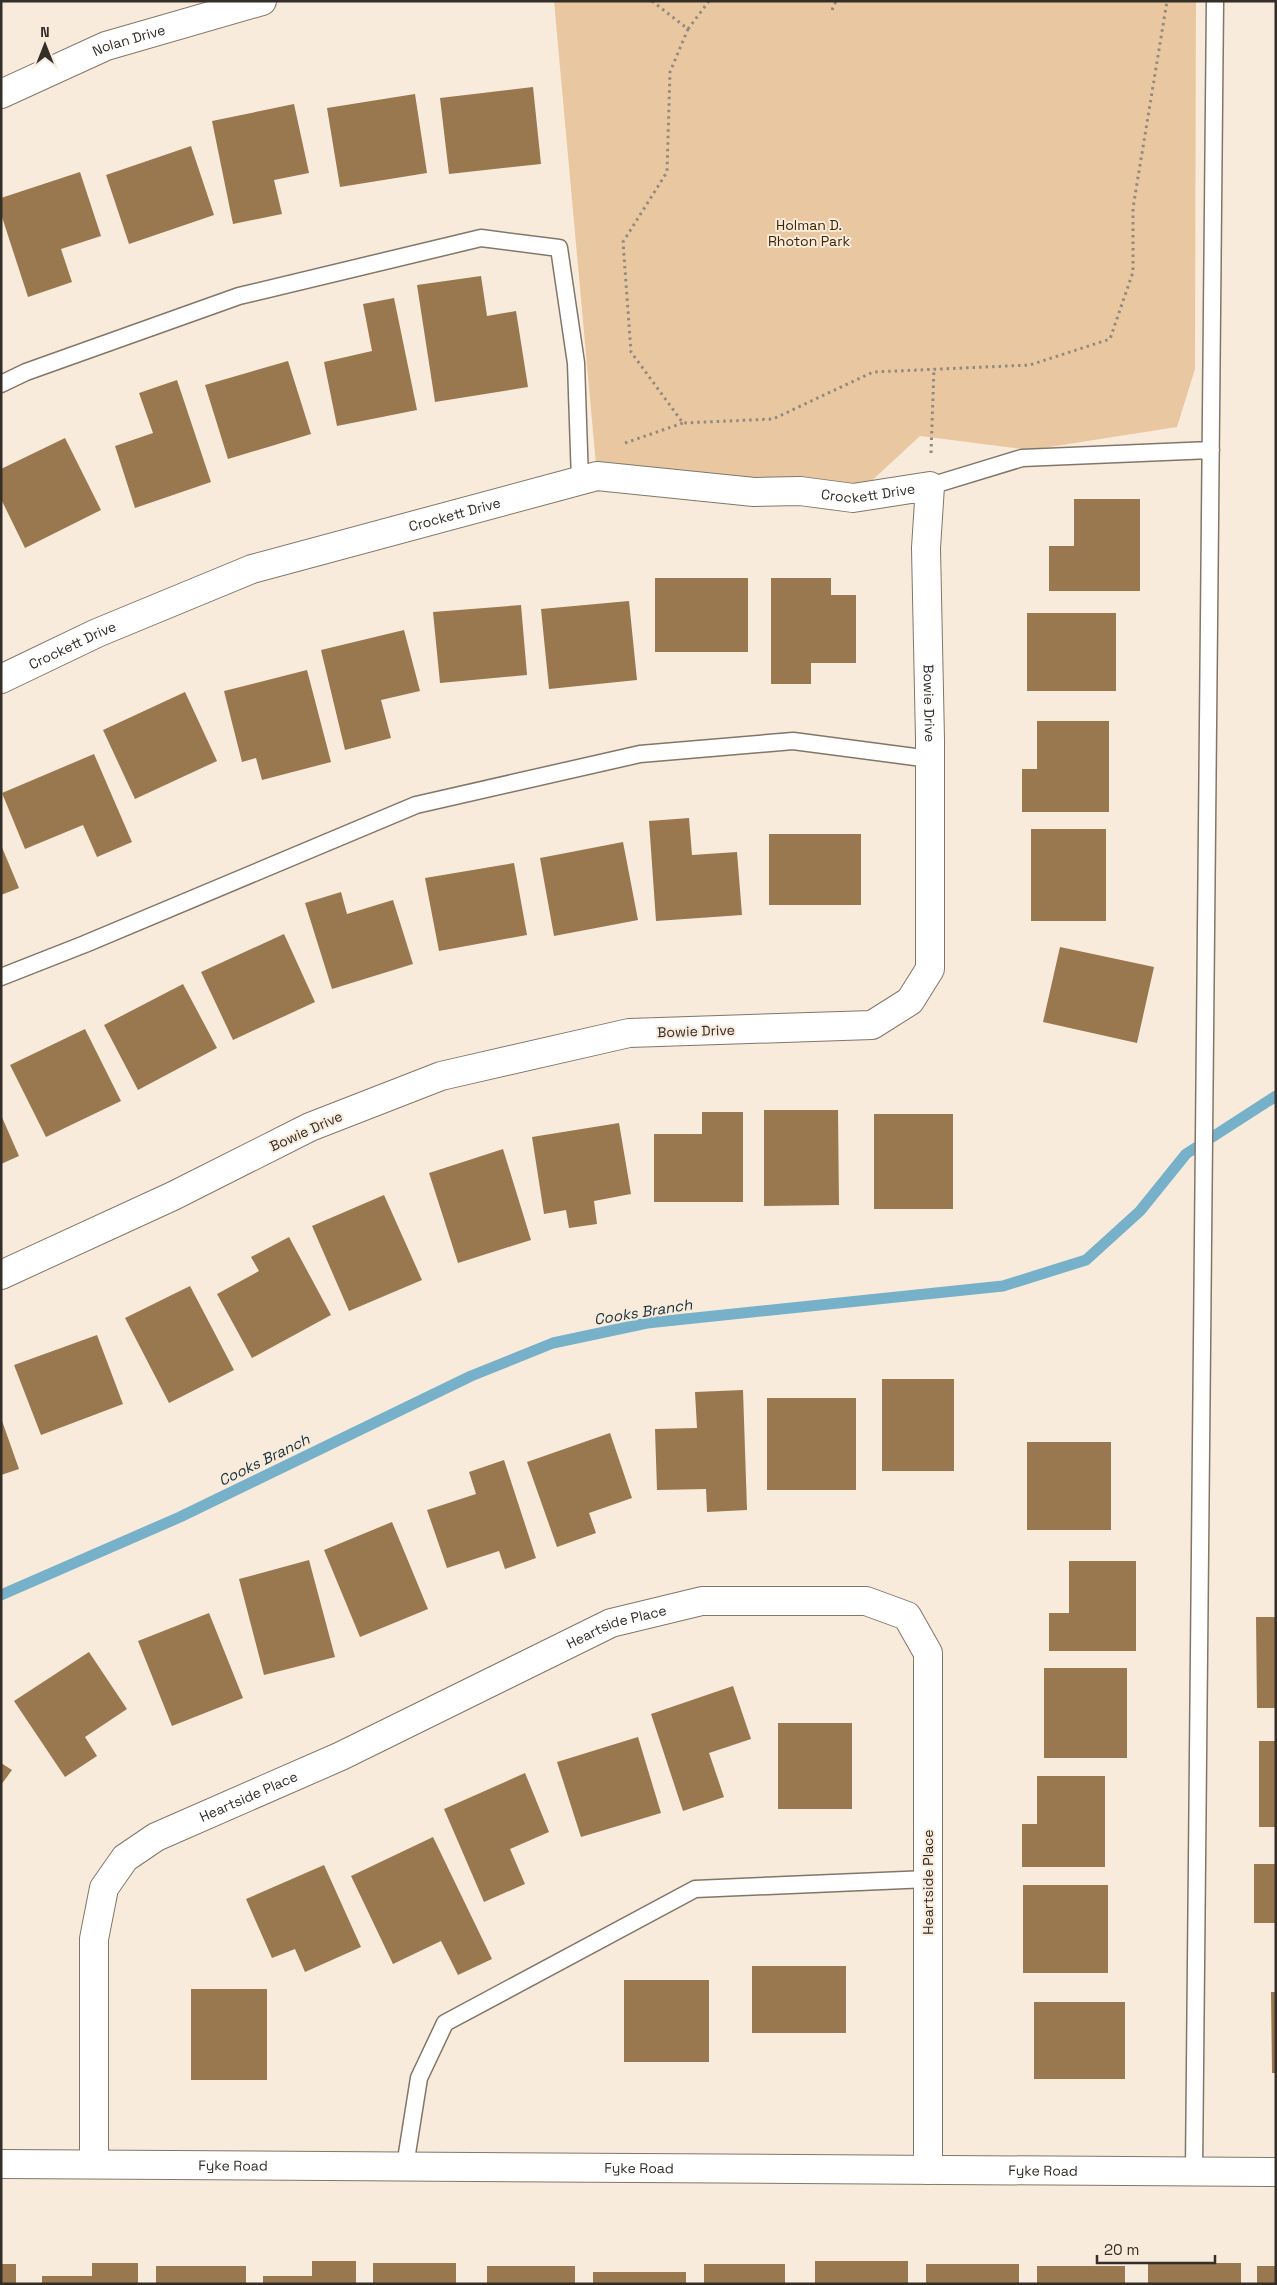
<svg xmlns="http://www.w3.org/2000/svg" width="1277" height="2285" viewBox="0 0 1277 2285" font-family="'Space Grotesk',sans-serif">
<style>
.green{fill:#e9c8a1}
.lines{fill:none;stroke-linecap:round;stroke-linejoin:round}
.stream{stroke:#76b1c9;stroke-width:11}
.building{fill:#99774f}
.lane-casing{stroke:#827668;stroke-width:19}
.street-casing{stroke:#827668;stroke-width:30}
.secondary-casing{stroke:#827668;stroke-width:30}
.path{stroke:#938a7f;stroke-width:3;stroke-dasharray:2.5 4;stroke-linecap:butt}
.lane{stroke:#fff;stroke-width:16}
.street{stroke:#fff;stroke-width:28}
.secondary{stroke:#fff;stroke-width:28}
.labels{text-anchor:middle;stroke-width:4;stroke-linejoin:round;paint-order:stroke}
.street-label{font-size:14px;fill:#332e28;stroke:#f9ebdb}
.park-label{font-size:14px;fill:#3e2603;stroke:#f9ebdb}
.water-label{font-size:15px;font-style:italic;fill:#14313c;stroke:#f9ebdb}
</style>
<rect width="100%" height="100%" fill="#f9ebdb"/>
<path class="green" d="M554 1H1196L1195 369 1177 427 1030 450 920 436 853 498 597 476Z"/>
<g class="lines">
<path class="stream" d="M1 1595 180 1517 471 1376 553 1343 647 1323 1003 1286 1086 1260 1140 1211 1186 1154 1276 1096"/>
</g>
<path class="building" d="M533 87 541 164 449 174 440 98Z
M415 94 427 173 340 187 327 108Z
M294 104 309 173 274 180 282 214 233 224 212 121Z
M191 146 214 215 129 244 106 175Z
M80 172 101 236 61 249 72 282 28 297 1 214V198Z
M481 276 487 316 516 311 528 387 435 402 417 285Z
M394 298 417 410 337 426 324 362 372 351 363 304Z
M288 361 311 434 228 459 205 385Z
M177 380 211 482 135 508 115 446 153 433 139 393Z
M65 438 101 510 25 548 1 499V469Z
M1074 499H1140V591H1049V546H1074Z
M655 578H748V652H655Z
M771 578H831V595H856V663H811V684H771Z
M629 601 637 680 549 689 541 609Z
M521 605 527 675 440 683 433 612Z
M1027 613H1116V691H1027Z
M404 630 420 691 381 700 391 738 345 750 321 650Z
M307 670 331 762 262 780 256 758 242 762 224 691Z
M185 692 217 761 135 799 103 730Z
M1037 721H1109V812H1022V769H1037Z
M94 754 132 842 97 857 83 825 25 849 2 793Z
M689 818 692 855 737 852 742 915 656 921 649 821Z
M1031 829H1106V921H1031Z
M769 834H861V905H769Z
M623 842 638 920 554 936 540 858Z
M1 845 19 888 1 895Z
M514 863 527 935 439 951 425 878Z
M341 892 347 914 393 900 413 964 332 989 305 903Z
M284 934 315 1002 233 1040 201 972Z
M1060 947 1154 967 1137 1043 1043 1022Z
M183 984 217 1048 138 1090 104 1025Z
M85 1029 121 1101 46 1137 10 1065Z
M764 1110H838L839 1205 764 1206Z
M702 1112H743V1202H654V1134H702Z
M874 1114H953V1209H874Z
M1 1115 19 1156 1 1164Z
M619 1123 631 1194 594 1201 597 1224 569 1228 566 1210 544 1214 532 1137Z
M503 1149 531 1240 458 1263 429 1173Z
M384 1195 422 1280 349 1311 312 1226Z
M289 1237 331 1315 252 1358 217 1294 259 1271 251 1257Z
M190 1286 234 1370 169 1403 125 1318Z
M97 1335 123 1404 41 1435 14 1365Z
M882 1379H954V1471H882Z
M743 1390 747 1510 707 1512 706 1489 657 1490 655 1429 697 1428 695 1392Z
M767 1398H856V1490H767Z
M1 1418 19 1469 1 1475Z
M610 1433 632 1498 589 1513 596 1533 557 1547 527 1462Z
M1027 1442H1111V1530H1027Z
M504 1460 536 1558 505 1569 499 1551 447 1568 427 1510 476 1494 469 1472Z
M392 1522 428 1609 360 1637 324 1550Z
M309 1560 335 1657 264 1675 239 1579Z
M1069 1561H1136V1651H1049V1613H1069Z
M209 1613 243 1698 172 1726 138 1641Z
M1256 1617H1276V1708H1257Z
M89 1652 127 1709 85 1737 97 1756 65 1777 14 1701Z
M1044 1668H1127V1758H1044Z
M733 1686 751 1739 709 1753 724 1797 683 1811 651 1714Z
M778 1723H852V1809H778Z
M638 1737 661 1813 581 1837 557 1762Z
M1259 1741H1276V1827H1259Z
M1 1763 12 1770 1 1785Z
M525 1773 549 1832 510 1849 525 1884 484 1902 444 1809Z
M1037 1776H1105V1867H1022V1824H1037Z
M433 1837 492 1959 458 1975 441 1941 393 1964 351 1876Z
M1254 1864H1276V1923H1254Z
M324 1865 361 1947 305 1972 295 1949 272 1958 246 1899Z
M1023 1885H1108V1973H1023Z
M752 1966H846V2033H752Z
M624 1980H709V2062H624Z
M191 1989H267V2080H191Z
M1271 1992H1276V2073H1272Z
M1034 2002H1125V2079H1034Z
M312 2261H356V2284H263V2276H312Z
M815 2261H908V2284H815Z
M92 2263H138V2284H42V2276H92Z
M373 2263H456V2284H373Z
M1148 2263H1241V2284H1148Z
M1 2264H16V2284H1Z
M704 2264H785V2284H704Z
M926 2264H1019V2284H926Z
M156 2266H246V2284H156Z
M487 2266H575V2284H487Z
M1037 2266H1125V2284H1037Z
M1257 2266H1276V2284H1257Z
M593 2272H686V2284H593Z"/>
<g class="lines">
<defs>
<path id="lane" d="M1 384 26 372 239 296 481 238 559 248 576 363 580 481
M930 486 1022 458 1211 450
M1 977 85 944 416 805 640 754 793 741 930 759
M405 2166 419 2078 445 2023 695 1889 928 1879
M1194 2171 1215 1"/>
<g id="street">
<path id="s1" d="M1 94 106 46 262 1"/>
<path id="s2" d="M1 679 97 633 252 569 597 476 754 492 800 491 853 498 930 486 926 548 930 740V969L910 1001 872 1025 629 1033 441 1076 310 1127 173 1196 1 1275"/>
<path id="s3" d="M94 2164V1939L104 1888 125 1858 156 1837 341 1756 611 1623 702 1601H866L907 1616 928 1653V2170"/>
</g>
<g id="secondary">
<path id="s4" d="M1 2164 1276 2172"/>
</g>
</defs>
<use href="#lane" class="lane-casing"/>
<use href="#street" class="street-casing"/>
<use href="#secondary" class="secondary-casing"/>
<path class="path" d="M652 1 688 29 670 72 667 172 623 242 631 352 683 423 773 419 873 372 1030 365 1110 339 1133 272V208L1167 1
M832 10 836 1
M688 29 709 1
M625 443 683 423
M931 453 934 368"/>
<use href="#lane" class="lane"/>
<use href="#street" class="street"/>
<use href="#secondary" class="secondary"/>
</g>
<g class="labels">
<g class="street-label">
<text dy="5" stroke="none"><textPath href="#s1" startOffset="139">Nolan Drive</textPath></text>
<text dy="5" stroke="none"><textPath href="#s2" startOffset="904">Crockett Drive</textPath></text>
<text dy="5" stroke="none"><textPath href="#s2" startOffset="484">Crockett Drive</textPath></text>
<text dy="5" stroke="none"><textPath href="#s2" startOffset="79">Crockett Drive</textPath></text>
<text dy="5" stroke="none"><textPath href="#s2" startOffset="1184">Bowie Drive</textPath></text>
<text transform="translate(696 1031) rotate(-2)" y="5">Bowie Drive</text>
<text transform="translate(306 1131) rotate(-24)" y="5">Bowie Drive</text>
<text dy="5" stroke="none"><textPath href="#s3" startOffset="858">Heartside Place</textPath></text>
<text dy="5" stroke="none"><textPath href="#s3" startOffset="452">Heartside Place</textPath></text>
<text transform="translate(928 1882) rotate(-90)" y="5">Heartside Place</text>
<text dy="5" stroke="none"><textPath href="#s4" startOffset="232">Fyke Road</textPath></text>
<text dy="5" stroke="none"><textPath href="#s4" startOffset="638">Fyke Road</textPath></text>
<text dy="5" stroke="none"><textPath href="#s4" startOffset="1042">Fyke Road</textPath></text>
</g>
<g class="park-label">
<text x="809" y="230">Holman D.<tspan x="809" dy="16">Rhoton Park</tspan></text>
</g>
<g class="water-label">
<text transform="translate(643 1312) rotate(-9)" y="5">Cooks Branch</text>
<text transform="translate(264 1460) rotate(-26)" y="5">Cooks Branch</text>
</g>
</g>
<rect width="1277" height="2285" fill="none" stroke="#332e28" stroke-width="5"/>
<g transform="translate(45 45)" stroke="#f9ebdb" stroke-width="4" paint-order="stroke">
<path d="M0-4L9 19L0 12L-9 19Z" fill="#332e28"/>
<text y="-8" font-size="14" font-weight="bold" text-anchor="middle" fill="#332e28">N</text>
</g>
<path d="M1097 2255v8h118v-8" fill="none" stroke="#332e28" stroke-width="2.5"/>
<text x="1104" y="2255" font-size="15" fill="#332e28" stroke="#f9ebdb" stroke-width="4" paint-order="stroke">20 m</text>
</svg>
